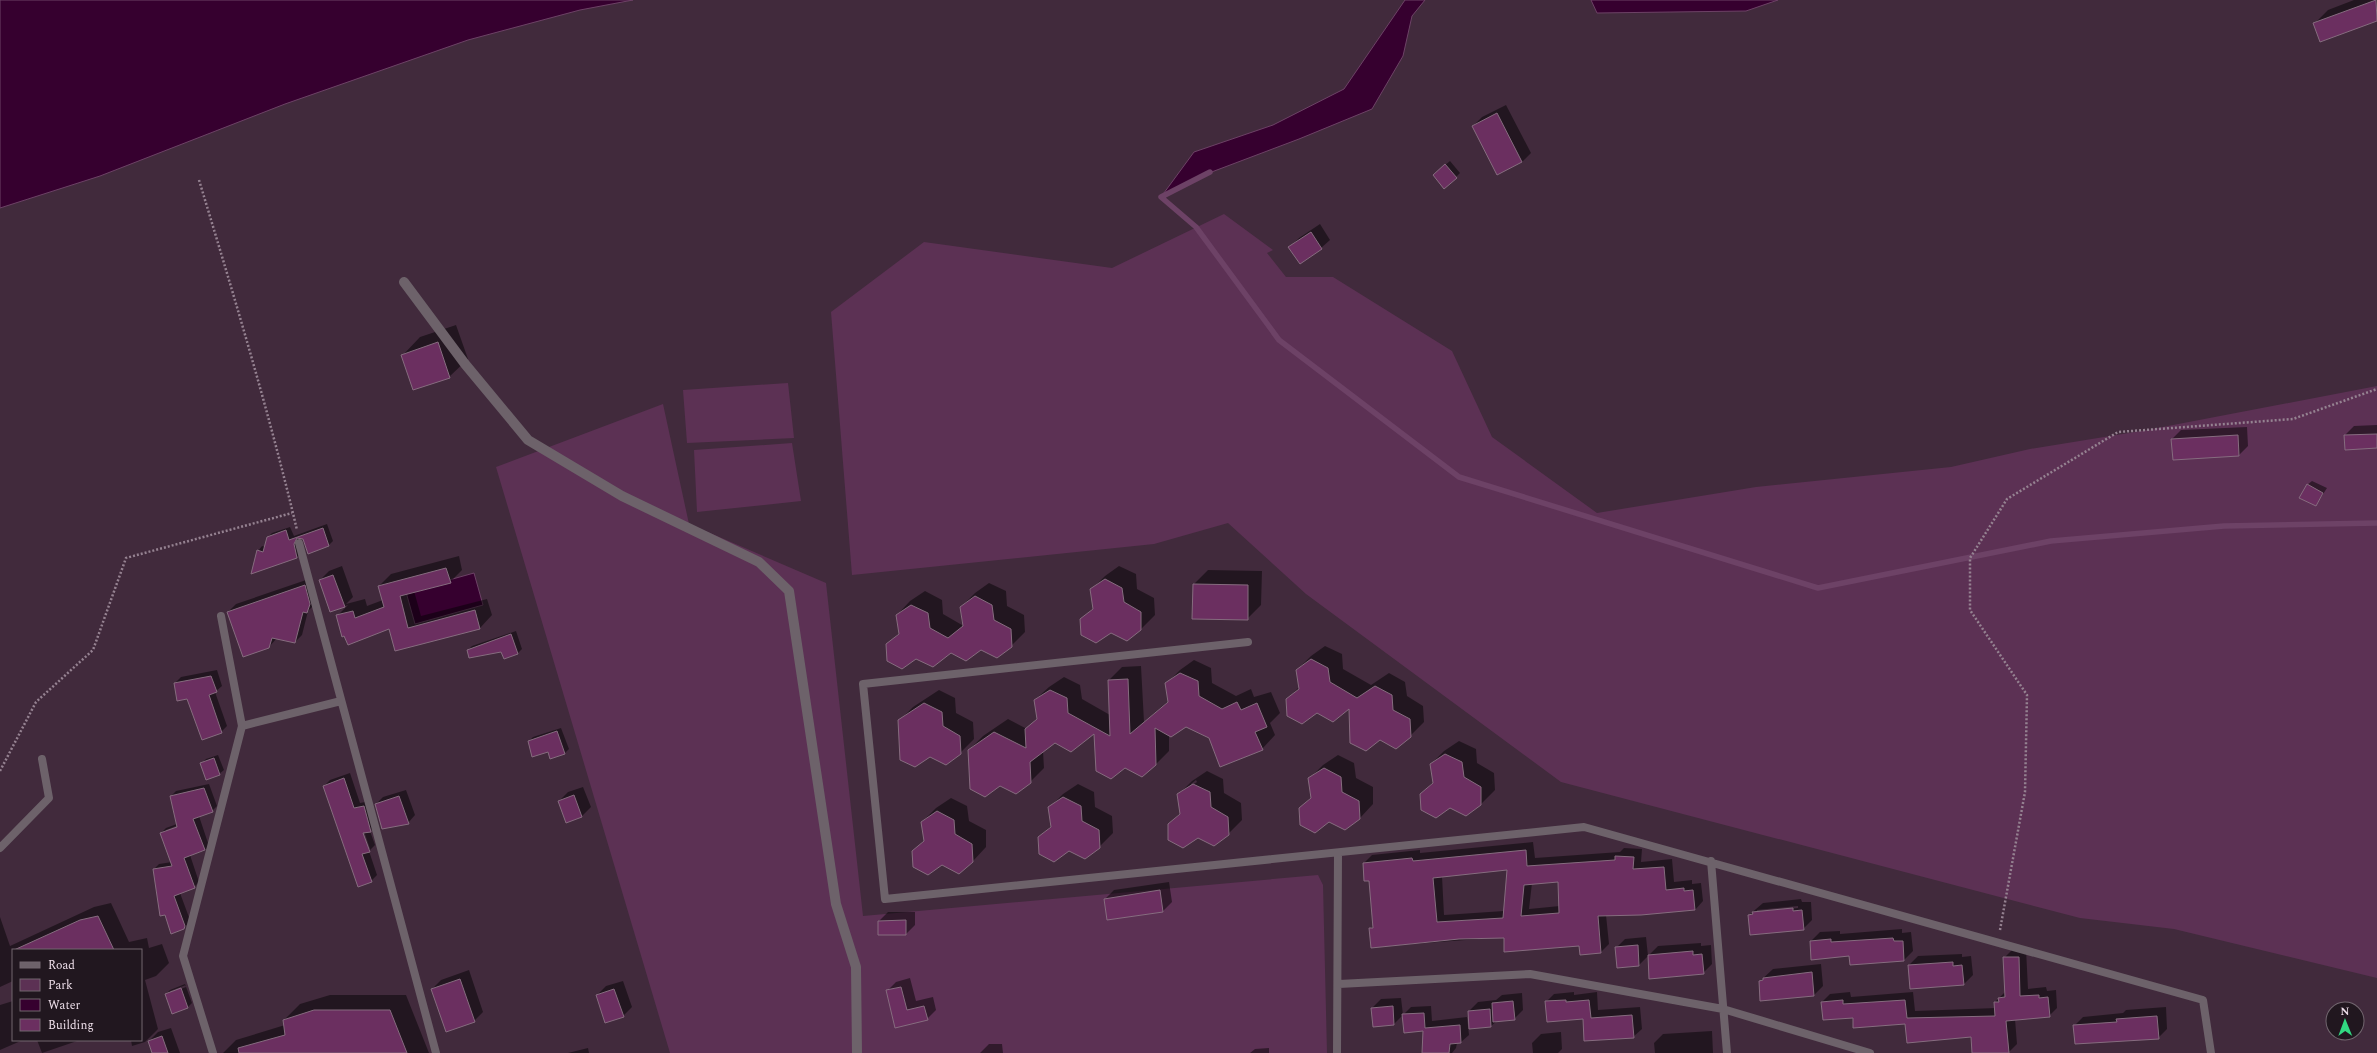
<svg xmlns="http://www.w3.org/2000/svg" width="2377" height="1053" viewBox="0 0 2377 1053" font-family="Spectral,serif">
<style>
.green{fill:#5c3154}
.water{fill:#36002f;stroke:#6d4266}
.shadow{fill:#0007;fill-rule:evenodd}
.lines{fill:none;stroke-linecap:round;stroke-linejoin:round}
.stream{stroke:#6d4266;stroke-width:5.5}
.building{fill:#6b2f60;stroke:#866c7f;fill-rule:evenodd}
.path{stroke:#958291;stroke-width:2.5;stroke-dasharray:2 2;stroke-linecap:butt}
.service{stroke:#6d626a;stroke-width:8}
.minor{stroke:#6d626a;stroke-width:10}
</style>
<rect width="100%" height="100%" fill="#412a3c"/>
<path class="green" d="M1224 214 1273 250 1267 253 1286 277H1333L1452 351 1492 437 1597 513 1756 487 1951 467 2030 449 2147 430 2377 386V978L2174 929 2080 918 1561 782 1306 594 1228 523 1154 544 852 575 831 312 924 242 1112 268Z
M788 383 794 438 687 443 683 390Z
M663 404 689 524 826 583 863 916 1318 875 1323 885 1327 1053H670L496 467Z
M792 443 801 501 697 512 694 450Z"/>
<path class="water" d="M0 0H633L580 10 468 40 285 104 100 176 0 208Z
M1405 0H1425L1412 16 1403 56 1372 109 1299 139 1201 176 1161 197 1194 152 1273 125 1344 89Z
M1591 0H1778L1746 11 1597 13Z
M474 573 483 605 415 624 406 592Z"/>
<path class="shadow" d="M2354 0H2377V20L2321 41 2315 23 2328 10Z
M1506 105 1531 153 1522 162 1473 126 1482 117Z
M1450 161 1460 173 1456 177 1438 171Z
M1320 224 1330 240 1321 248 1290 247 1299 238Z
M456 325 468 359 449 377 402 356 420 337Z
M2377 425V447L2345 435 2354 426Z
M2247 427 2248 446 2239 455 2172 439 2181 430Z
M2312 481 2327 488 2316 505 2307 485Z
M327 524 333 541 329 545 308 553 304 539 299 537 301 552 297 557 253 572 258 551 262 546 265 547 268 537 272 533 290 527 294 536Z
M459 556 462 570 450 582 414 591 421 616 487 599 492 615 480 628H390L337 616 348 605 331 611 320 580 329 571 342 566 353 597 346 604 365 599 367 606 383 600 379 586 391 574Z
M1119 566 1136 574 1137 589 1154 598 1155 615 1141 629 1081 620 1094 607 1091 590 1105 576Z
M1208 570 1262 571 1261 605 1247 619 1194 584Z
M312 578 314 605 308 611 302 635 295 642 277 638 269 647 228 612 236 604Z
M989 583 1006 591 1007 606 1024 615 1025 632 1011 646 951 651 887 645 899 633 897 615 910 601 925 591 942 600 943 614 962 625 961 607 975 593Z
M516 631 522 649 518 653 468 650 472 646Z
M1325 646 1342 654 1343 669 1371 685 1389 673 1405 682 1407 696 1423 706 1424 722 1410 736 1350 707 1316 712 1287 700 1299 687 1297 670 1311 656Z
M1194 660 1211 668 1212 683 1236 696 1251 689 1254 697 1271 692 1280 713 1270 723 1275 735 1262 749 1209 738 1186 725 1169 734V751L1156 764 1095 732 1055 742 1043 751 1044 768 1030 782 969 750 983 736 1008 719 1027 729 1038 717 1035 700 1049 687 1064 677 1080 685 1082 699 1110 715 1109 680 1122 667 1141 666 1144 722 1168 701 1166 684 1180 670Z
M217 670 222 686 215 692 227 726 221 732 175 683 181 677Z
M939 690 955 698 956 713 973 722 974 739 960 753 899 721 913 707Z
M561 728 569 749 565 753 549 751 529 741 533 737Z
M1459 741 1476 749 1477 763 1494 773 1495 790 1481 804 1421 794 1433 782 1431 764 1444 751Z
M218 755 224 770 219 774 201 764 206 759Z
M1338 755 1354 763 1356 778 1373 787V804L1360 818 1300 808 1312 796 1309 779 1323 765Z
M1207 771 1223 779 1224 793 1241 803 1242 820 1228 834 1169 824 1181 812 1178 795 1192 781ZM1196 780 1197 782 1191 786V784Z
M350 773 360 803 370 801 376 825 370 831 375 845 369 851 377 875 371 881 324 786 330 780ZM363 828 370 849H368L361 829Z
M209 784 217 806 212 811 199 816 209 846 204 851 190 855 199 882 194 887 180 893 190 920 184 929 154 869 159 864 172 862 161 833 166 828 177 824 171 796 176 791ZM181 824 182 826 166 832V830Z
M1078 784 1094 792 1095 807 1112 816 1113 833 1099 847 1069 850 1039 837 1052 825 1049 808 1063 794Z
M583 787 591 807 582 816 566 821 559 801 568 792Z
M406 790 415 815 408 823 376 804 383 797Z
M951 798 967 806 969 821 986 830V847L973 861 942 864 913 852 925 839 922 822 936 808Z
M1533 842 1535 858 1620 852 1624 848 1642 849 1641 862 1672 859 1674 882 1692 880V884L1701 883 1703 901 1695 910 1606 915 1609 944 1601 952 1581 954 1580 945 1506 937 1371 947 1370 929 1374 925 1370 880 1364 863 1372 855 1420 850V853ZM1508 869 1504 911 1444 915 1442 876ZM1559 881 1560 906 1529 909 1532 883Z
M1169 882 1172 902 1163 911 1108 919 1105 899 1114 890Z
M1801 899 1802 902H1811L1812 920 1803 929 1749 915 1763 903ZM1798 906V908L1757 912V910Z
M111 903 129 942 147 938 149 948 162 944 169 963 156 976 145 980 158 1029 145 1042 132 1046 131 1040H141V950H13V981L0 987V917L10 946 94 907Z
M888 912H915V925L906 934 879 921Z
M1902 929V933L1911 932 1913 951 1904 960 1851 964 1850 955 1811 941 1820 932 1840 931V934Z
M1646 937 1648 956 1658 946 1701 943V946L1711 945 1712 964 1703 973 1649 955 1639 965 1618 967 1616 948 1625 939Z
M2026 949 2028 989 2046 987 2047 991 2056 990 2057 1008 2049 1016 2015 1019 2017 1044 2009 1052 1973 1053 1972 1036 1906 1022 1854 1017 1822 1002 1830 994 1850 992 1851 997 1913 992 1915 1011 1996 1008 1995 1002 2005 992 2004 958 2012 950Z
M1962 954V957L1971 956 1973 975 1964 984 1909 965 1918 956Z
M1821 964 1823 986 1814 995 1760 981 1773 969Z
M469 970 483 1012 474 1021 432 989 441 980Z
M910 978 916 1001 933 997 936 1010 927 1019 896 1027 887 991 896 982Z
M623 981 632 1007 623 1016 597 995 606 986Z
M185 984 192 1003 188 1007 173 1013 166 994 170 990ZM186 985V987L170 993V991Z
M1574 992V995L1597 992 1598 1010 1640 1007 1642 1029 1633 1037 1546 1002 1554 994Z
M1522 993 1523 1010 1514 1019 1497 1021 1491 1026 1469 1011 1478 1002 1496 1000 1502 995Z
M330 995H406L429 1053H223L236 1040 285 1025 284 1020 300 1004Z
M1401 998 1403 1015 1394 1024 1372 1008 1381 999Z
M13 1001V1040H23L0 1050V1005Z
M1431 1006 1432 1021 1467 1017 1469 1035 1461 1042 1457 1043 1456 1048 1452 1053H1423L1424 1030 1403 1015 1411 1007Z
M2166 1007 2167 1029 2158 1038 2074 1026 2083 1017 2123 1013 2126 1010Z
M171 1028 180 1053H153L149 1041 158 1032Z
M1712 1031 1713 1053H1655L1654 1043 1663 1034Z
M1561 1032 1562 1049 1558 1053H1533L1532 1043 1541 1034Z
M37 1040H80L42 1053Z
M989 1044H1002L1003 1053H980Z
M588 1048 589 1053H568Z
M1269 1048V1053H1250L1255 1049Z"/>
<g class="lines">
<path class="stream" d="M1210 172 1161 197 1196 227 1279 340 1459 477 1818 588 2051 541 2224 526 2377 523"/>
</g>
<path class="building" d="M2376 0 2377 21 2320 42 2313 23Z
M1497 113 1522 162 1497 175 1472 126Z
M1445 164 1457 178 1444 189 1433 175Z
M1311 232 1322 249 1300 264 1288 247Z
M438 342 450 378 413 390 401 355Z
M2377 434V448L2345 450 2344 435Z
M2238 435 2239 456 2173 460 2171 439Z
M2307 484 2323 493 2316 506 2299 498Z
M323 528 329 546 308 554 303 539 297 538 294 544 297 558 251 574 257 550 263 552 267 537 286 530 289 540Z
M446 568 451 583 400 596 408 628 475 610 480 629 395 651 389 629 348 645 344 636 342 637 336 615 353 611 355 618 384 607 378 586Z
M333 575 345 607 330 612 319 580Z
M1105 579 1122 588 1124 602 1141 612V630L1127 641 1111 633 1096 643 1081 635 1080 619 1093 609 1090 589Z
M1193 584 1248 585V620L1192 619Z
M305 585 310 604 307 613 303 612 295 643 272 638 269 648 243 657 227 612Z
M975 596 992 605 994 620 1011 629 1012 647 997 658 981 650 966 661 951 653 933 667 916 659 902 669 887 661 886 644 899 634 896 615 911 605 928 613 930 628 948 638 963 626 960 607Z
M511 634 518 654 504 659 501 652 469 658 467 650Z
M1311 659 1328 668 1330 682 1357 698 1375 686 1392 695 1393 710 1410 719 1411 737 1396 749 1380 740 1366 751 1350 743 1349 709 1333 722 1317 713 1302 724 1287 716 1286 699 1299 689 1296 670Z
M1180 673 1198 681 1199 696 1222 709 1237 702 1241 710 1257 703 1267 727 1255 732 1263 750 1220 767 1209 738 1186 727 1171 737 1155 728 1156 765 1142 777 1125 768 1111 779 1096 771 1094 734 1071 752 1055 743 1030 762 1031 783 1016 794 1000 786 985 797 970 789 968 750 994 732 1026 748 1025 729 1037 719 1034 700 1050 690 1067 698 1068 713 1110 736 1108 680 1128 679 1130 734 1168 702 1165 683Z
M211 676 217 692 209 695 222 733 202 740 187 699 177 701 174 683Z
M924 703 942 712 943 726 960 736 961 754 946 765 930 757 915 767 900 760 898 720Z
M557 731 565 754 550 759 548 752 532 757 528 741Z
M1445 754 1462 762 1464 777 1481 787V805L1466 816 1450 808 1436 818 1421 810 1420 794 1433 783 1430 764Z
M214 758 220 775 206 780 200 763Z
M1324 768 1341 777 1342 792 1359 801 1360 819 1345 830 1329 822 1315 833 1300 825 1299 808 1311 798 1308 778Z
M344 778 354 808 364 806 371 832 363 833 370 852 362 854 372 882 358 887 323 786Z
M1193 784 1210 792 1211 807 1228 817 1229 835 1214 846 1198 838 1183 848 1168 840V824L1180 814 1177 794Z
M204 788 213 812 193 819 205 850 184 858 195 888 174 896 185 926 184 929 171 934 165 915 160 916 153 869 172 866 160 833 177 827 170 796Z
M574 795 582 817 566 823 558 801Z
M399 796 409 824 382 829 375 804Z
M1063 797 1081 806 1082 821 1099 830 1100 848 1085 859 1069 851 1054 862 1039 854 1038 837 1051 827 1048 807Z
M937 811 954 820 955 834 972 844 973 862 959 874 942 865 928 875 913 867 912 851 924 841 921 822Z
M1526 850 1527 866 1615 860V856L1634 857 1633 869 1664 867 1666 890 1684 888V891L1693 890 1695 910 1641 915 1598 916 1601 953 1580 955 1579 946 1504 952V938L1459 939 1371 948 1369 928H1373L1369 881H1364L1363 863 1412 858 1413 861ZM1507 870 1503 918 1437 922 1433 878ZM1558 882 1559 913 1521 916 1524 885Z
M1160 890 1163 912 1107 920 1104 899Z
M1793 908V911L1802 910 1804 930 1750 935 1748 915 1753 914 1752 912Z
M98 916 114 950H14L80 920Z
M906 920V935H878V921Z
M1893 938 1894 941H1903L1904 961 1850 965 1849 956 1811 960 1810 941 1831 939V942Z
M1638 945 1639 966 1617 968 1615 947Z
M1693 951V955L1702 954 1704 974 1649 979 1648 955Z
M2003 957H2019L2020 996 2039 995V998L2048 997 2050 1017 2006 1021 2009 1053H1972L1971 1037 1907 1043 1905 1024 1853 1028V1018L1823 1020 1821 1002 1843 1000V1004L1905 1000 1907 1018 1995 1016 1994 1002H1999L1998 998 2005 997Z
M1953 962V966L1962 965 1964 985 1910 989 1908 965Z
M1812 972 1814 996 1760 1001 1759 981 1763 980V978Z
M460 979 475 1022 446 1032 431 989Z
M901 987 907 1010 924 1006 928 1020 895 1028 886 990Z
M181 988 188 1008 172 1014 165 994Z
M614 989 624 1017 605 1023 596 995Z
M1566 1000V1002L1589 1000 1591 1018 1632 1015 1634 1038 1584 1041 1583 1019 1547 1022 1545 1001Z
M1513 1001 1515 1020 1493 1022 1492 1003Z
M1393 1006 1394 1025 1373 1027 1371 1008Z
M1490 1009 1491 1027 1469 1029 1468 1011Z
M314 1010H390L407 1053H239L238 1048 285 1035 283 1020Z
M1424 1013 1425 1028 1460 1025 1461 1043 1450 1044 1449 1053H1422L1423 1031 1404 1033 1402 1014Z
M2157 1016 2159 1039 2075 1044 2073 1025 2117 1022 2116 1019Z
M162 1036 168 1053H152L148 1041Z"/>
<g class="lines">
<path class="path" d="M199 180C234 296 269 412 297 530
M0 771 36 702 93 650 126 558 292 513
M2000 930 2025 792 2027 695 1970 610V558L2007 499 2118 432 2293 419 2377 389"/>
<path class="service" d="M299 543 436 1053
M221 616 242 726 341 701
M1248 642 863 684 885 899 1584 827 2203 1000 2211 1053
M0 848 49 798 42 759
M1711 861 1727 1053
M1339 984 1530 974 1723 1009 1870 1053
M213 1053 183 956 242 726
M1337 1053 1338 853"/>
<path class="minor" d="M404 282 465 364 528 440 622 496 759 562 789 591 836 904 856 967 857 1053"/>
</g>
<rect x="12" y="949" width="130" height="92" fill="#21171f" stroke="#72666f"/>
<rect x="20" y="962" width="20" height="6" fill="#6d626a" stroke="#72666f"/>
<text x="48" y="969" font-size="12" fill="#ecdde8">Road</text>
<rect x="20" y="979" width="20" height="12" fill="#5c3154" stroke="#72666f"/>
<text x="48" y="989" font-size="12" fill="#ecdde8">Park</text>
<rect x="20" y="999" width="20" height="12" fill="#36002f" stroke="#72666f"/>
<text x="48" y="1009" font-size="12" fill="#ecdde8">Water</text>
<rect x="20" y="1019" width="20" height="12" fill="#6b2f60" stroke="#72666f"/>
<text x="48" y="1029" font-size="12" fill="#ecdde8">Building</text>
<g transform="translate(2345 1021) rotate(359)"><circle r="19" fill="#21171f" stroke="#72666f"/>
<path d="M0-3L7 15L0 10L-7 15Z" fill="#32d882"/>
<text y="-6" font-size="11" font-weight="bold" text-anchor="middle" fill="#ecdde8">N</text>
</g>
</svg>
